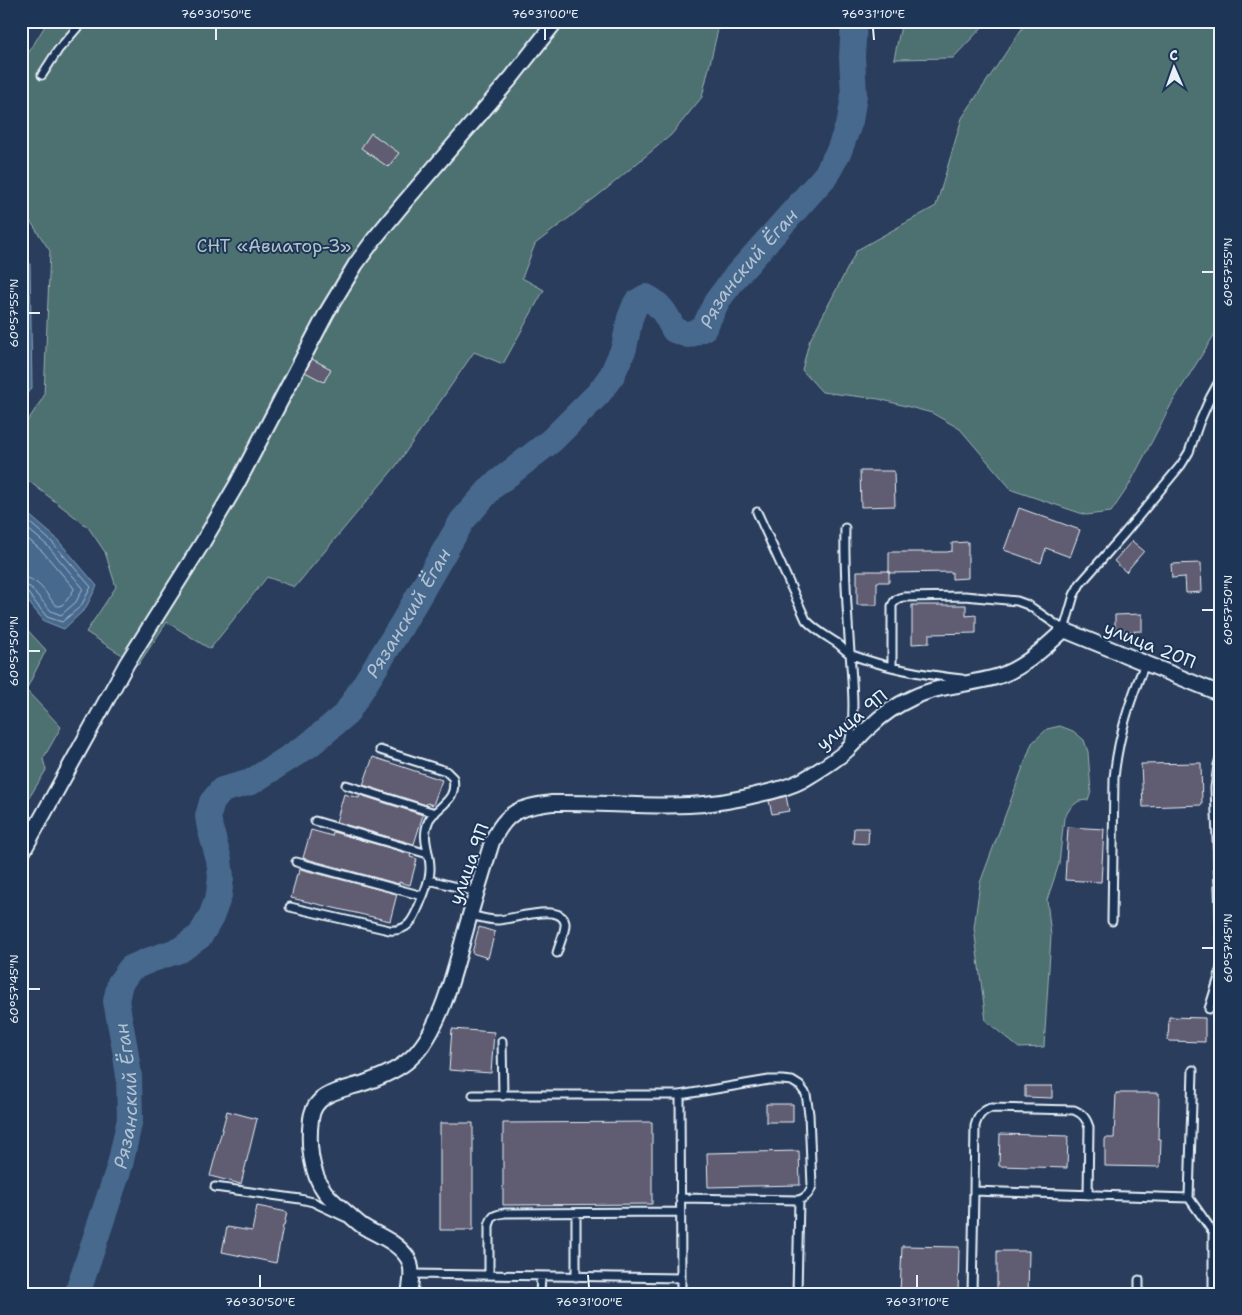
<svg xmlns="http://www.w3.org/2000/svg" width="1242" height="1315" viewBox="0 0 1242 1315" font-family="'Shantell Sans',sans-serif">
<style>
.green{fill:#4d6f6f;stroke:#9ab0b4}
.water{fill:#47698e;stroke:#879fb8}
.lines{fill:none;stroke-linecap:round;stroke-linejoin:round}
.shore{stroke:#a8bbce;stroke-width:1}
.river{stroke:#47698e;stroke-width:26}
.building{fill:#615c71;stroke:#e8f1f8}
.lane-casing{stroke:#e8f1f8;stroke-width:11}
.street-casing{stroke:#e8f1f8;stroke-width:18}
.lane{stroke:#1d3557;stroke-width:7}
.street{stroke:#1d3557;stroke-width:14}
.ticks{fill:none;stroke:#e8f1f8;stroke-width:2}
.labels{text-anchor:middle;stroke-width:4;stroke-linejoin:round;paint-order:stroke}
.park-label{font-size:18px;fill:#b2c4c8;stroke:#1d3557}
.street-label{font-size:18px;fill:#e8f1f8;stroke:#1d3557}
.water-label{font-size:19px;font-style:italic;fill:#b0c1d3;stroke:#1d3557}
.neatline{fill:none;stroke:#e8f1f8;stroke-width:2}
.ticks-label{font-size:12px;text-anchor:middle;fill:#e8f1f8}
</style>
<rect width="100%" height="100%" fill="#2b3d5c"/>
<filter id="ink" filterUnits="userSpaceOnUse"><feTurbulence type="fractalNoise" baseFrequency=".02" numOctaves="2"/><feDisplacementMap in="SourceGraphic" scale="10" xChannelSelector="R" yChannelSelector="G"/><feConvolveMatrix kernelMatrix="1 2 1 2 8 2 1 2 1" color-interpolation-filters="sRGB"/></filter>
<g filter="url(#ink)">
<path class="green" d="M48 21H720L702 97 671 135 605 190 535 244 522 278 544 290 503 364 474 352 396 466 295 587 267 577 210 649 167 622 138 665 86 632 116 587 105 552 88 527 21 475V431L44 396 50 251 21 207V65Z
M902 21H988L953 58 894 59Z
M1027 21H1221V324L1173 401 1128 487 1111 512 1086 515 1012 490 960 429 932 413 879 399 822 392 802 370 809 342 857 250 936 206 962 118Z
M21 623 46 650 26 690 61 727 43 759 46 770 21 811Z
M1060 726 1073 731 1084 740 1088 752 1091 792 1088 800 1079 801 1071 807 1064 818 1059 864 1047 900 1051 936 1044 1047 1019 1048 986 1021 974 928 980 883 1032 743 1047 729Z"/>
<path class="water" d="M21 248 30 264 32 388 21 400Z
M21 508 56 538 97 586 85 609 64 629 44 621 21 593Z"/>
<g class="lines">
<path class="shore" d="M21 259 25 266 27 385 21 393
M21 515 52 542 91 587 81 606 62 622 47 617 27 592 21 590
M21 523 48 546 83 588 76 602 61 615 51 611 30 587 21 584
M21 533 43 552 73 587 74 589C72 593 64 606 59 606 57 606 56 605 55 605 46 593 37 577 21 577"/>
<path class="river" id="s1" d="M77 1294 120 1165 130 1119 129 1077 125 1049 116 1001 120 983 131 968 150 960 180 950 200 936 211 917 219 895 221 877 219 860 210 828 208 816 212 802 222 790 251 782 309 745 346 714 401 626 462 521 492 487 552 440 599 393 612 375 624 348 630 318 636 303 646 297C662 305 666 315 674 330L688 335 704 328 717 301 736 276 826 175 839 151 850 121 854 95 852 57 854 21"/>
</g>
<path class="building" d="M371 133 399 153 388 167 361 148Z
M312 359 331 369 324 382 305 372Z
M860 471H894L895 506 861 507Z
M1019 508 1080 530 1070 557 1046 548 1041 563 1004 550Z
M1132 541 1144 551 1126 572 1114 561Z
M968 542V578L952 579V572L889 573V552H947L952 551V543Z
M1201 563 1202 592 1186 593 1185 577 1172 578 1171 564Z
M857 571H889V582H877V605H857Z
M912 605H966V616L976 615V633L929 634V643L912 644Z
M1142 614V631L1115 632V615Z
M373 757 442 780 433 805 427 803 426 805 363 785Z
M1201 763 1202 805 1143 807 1141 764Z
M344 794 359 798 360 795 423 815 414 844 336 822Z
M786 796 789 811 772 814 769 801Z
M1068 827 1104 829 1101 882 1065 880Z
M854 828H869L868 844 853 843Z
M311 830 332 836 333 832 411 854 410 857 417 859 410 885 399 882V884L303 858Z
M300 869 397 894 390 921 291 898 297 874H299Z
M479 927 495 932 488 958 472 953Z
M1169 1017 1205 1018V1042L1168 1041Z
M452 1029 494 1032 491 1073 449 1070Z
M1025 1086H1052V1098L1025 1097Z
M1116 1093H1159L1158 1139H1161L1160 1167 1105 1166V1138H1114Z
M766 1104H793V1122H766Z
M227 1111 257 1119 241 1184 210 1176Z
M652 1122V1204L503 1205V1123Z
M440 1123H473V1230H440Z
M1000 1134 1068 1136 1067 1168 999 1166Z
M799 1151 800 1185 708 1187 707 1153Z
M257 1206 287 1212 284 1226H283L276 1263 222 1252 227 1227 252 1231Z
M902 1246 959 1247 958 1294H900Z
M997 1251H1029L1028 1294H997Z"/>
<g class="lines">
<defs>
<path id="lane" d="M42 75 58 50 83 21
M757 512 806 620C815 630 826 636 837 643 842 647 846 652 852 655 887 668 925 675 962 679
M845 528C844 569 847 610 850 652 852 683 856 714 849 744
M892 667V606C894 600 897 598 903 597L965 596 1017 601 1028 605 1064 630 1074 595 1080 584 1124 534 1181 465 1189 452 1199 423 1210 398 1221 378
M380 750 446 771 453 778C458 801 438 805 429 820 420 839 431 852 430 870 430 879 426 888 423 896
M1221 755 1218 765 1215 788 1221 938
M346 785 435 813
M21 818 37 827
M315 821 428 854
M429 880 477 892
M290 907 389 930C412 932 415 914 423 896L296 862
M470 915C479 917 488 920 497 920 511 920 561 902 565 923 566 930 559 945 557 953
M1112 921 1114 778C1118 739 1130 699 1145 664
M1209 1009 1219 977 1221 967
M502 1041 503 1096
M473 1095H680L681 1278
M680 1095 769 1080H782L792 1081 800 1086 806 1094 809 1114 812 1186C810 1193 807 1197 799 1200L680 1198
M215 1187 300 1199 313 1202 345 1217
M974 1191 975 1126C978 1116 981 1112 990 1108L1074 1110C1083 1114 1086 1118 1089 1127L1088 1195
M1189 1198 1193 1070
M411 1274 681 1278V1294
M489 1275V1226C492 1215 494 1215 505 1213L680 1212
M576 1277V1213
M1139 1280V1294
M540 1294 541 1276
M797 1294 799 1200
M972 1294 974 1191 1189 1198 1213 1232 1221 1235
M1213 1294V1232"/>
<path id="street" d="M21 855 127 663 203 542 237 484 327 312 356 264 375 238 403 204 512 77 556 21
M409 1294C411 1282 414 1267 407 1257 397 1242 379 1236 364 1227 358 1223 352 1217 347 1213 339 1206 331 1200 325 1192 310 1172 308 1142 311 1119 314 1091 346 1090 367 1082 381 1077 398 1070 410 1059 441 1032 455 968 466 929 474 900 483 871 492 842 506 811 520 807 552 803 598 802 643 807 689 805 713 804 737 800 760 794 774 791 790 787 803 780 818 771 834 762 847 750 856 742 862 733 871 726 883 714 897 705 912 698 939 685 968 685 996 677 1023 669 1044 648 1064 630L1221 694"/>
</defs>
<use href="#lane" class="lane-casing"/>
<use href="#street" class="street-casing"/>
<use href="#lane" class="lane"/>
<use href="#street" class="street"/>
</g>
</g>
<path class="ticks" d="M216 28V40M545 28V40M873 28 874 40M1202 272H1214M28 313H40M1202 610H1214M28 651H40M1202 948H1214M28 989H40M260 1275V1288M588 1275 589 1288M917 1275V1288"/>
<g class="labels">
<g class="park-label">
<text x="274" y="252">СНТ «Авиатор-3»</text>
</g>
<g class="street-label">
<text transform="translate(1150 645) rotate(22)" y="6">улица 20П</text>
<text transform="translate(852 720) rotate(-39)" y="6">улица 9П</text>
<text transform="translate(469 864) rotate(-70)" y="6">улица 9П</text>
</g>
<g class="water-label">
<text dy="7" stroke="none"><textPath href="#s1" startOffset="1394">Рязанский Ёган</textPath></text>
<text dy="7" stroke="none"><textPath href="#s1" startOffset="838">Рязанский Ёган</textPath></text>
<text dy="7" stroke="none"><textPath href="#s1" startOffset="206">Рязанский Ёган</textPath></text>
</g>
</g>
<rect width="1242" height="1315" fill="none" stroke="#1d3557" stroke-width="55"/>
<g transform="translate(1174 68) rotate(358)" stroke="#1d3557" stroke-width="4" paint-order="stroke">
<path d="M0-4L9 19L0 12L-9 19Z" fill="#e8f1f8"/>
<text y="-8" font-size="14" font-weight="bold" text-anchor="middle" fill="#e8f1f8">С</text>
</g>
<rect x="28" y="28" width="1186" height="1260" class="neatline"/>
<g class="ticks-label">
<text x="216" y="18">76°30'50"E</text>
<text x="545" y="18">76°31'00"E</text>
<text x="873" y="18">76°31'10"E</text>
<text transform="translate(1228 272) rotate(-90)" y="4">60°57'55"N</text>
<text transform="translate(14 313) rotate(-90)" y="4">60°57'55"N</text>
<text transform="translate(1228 610) rotate(-90)" y="4">60°57'50"N</text>
<text transform="translate(14 651) rotate(-90)" y="4">60°57'50"N</text>
<text transform="translate(1228 948) rotate(-90)" y="4">60°57'45"N</text>
<text transform="translate(14 989) rotate(-90)" y="4">60°57'45"N</text>
<text x="260" y="1306">76°30'50"E</text>
<text x="589" y="1306">76°31'00"E</text>
<text x="917" y="1306">76°31'10"E</text>
</g>
</svg>
